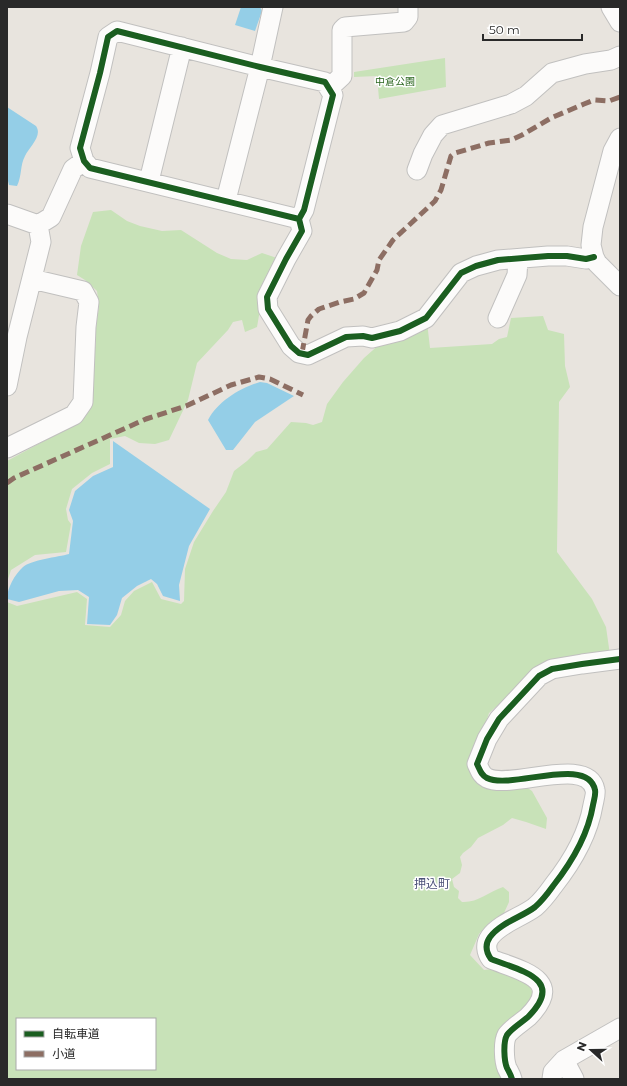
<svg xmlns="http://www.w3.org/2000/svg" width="627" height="1086" viewBox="0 0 627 1086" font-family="Montserrat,'Noto Sans JP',sans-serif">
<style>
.green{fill:#c8e2b8;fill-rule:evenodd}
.water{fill:#94cee7}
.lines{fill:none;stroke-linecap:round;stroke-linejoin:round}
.minor-casing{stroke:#c1c0bf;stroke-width:21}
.minor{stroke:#fcfbfa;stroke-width:19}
.quiet{stroke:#8d6e63;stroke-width:5;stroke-dasharray:10 5;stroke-linecap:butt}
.cycleway-casing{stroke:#fff;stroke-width:8}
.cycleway{stroke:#1b5e20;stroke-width:6}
.labels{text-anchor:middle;stroke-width:3;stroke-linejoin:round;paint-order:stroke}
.park-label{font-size:10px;fill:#27631b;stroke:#fff}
.quarter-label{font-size:12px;fill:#4b5178;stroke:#fff}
</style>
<rect width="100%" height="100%" fill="#e8e4de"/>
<path class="green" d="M445 58 446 87 379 99 377 76 354 77V72Z
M111 210 127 221 140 226 162 231 181 230 217 253 231 259 247 260 262 253 280 259 261 304 257 327 245 332 242 320 233 322 228 330 197 363 188 400 169 440 155 444 139 443 125 436 110 439V464L92 473 72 489 66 509 68 520 71 524 66 552 35 555 11 570 7 582V461L79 422 96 343V328L99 306 97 291 85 280 77 275 81 246 93 212Z
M543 316 548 330 564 334 565 366 570 387 559 402 557 552 592 599 606 627 610 655 521 684 489 713 471 770 523 785 532 791 547 818 546 829 526 822 512 818 503 825 478 838 471 847 463 853 460 857 462 865 460 873 452 879 454 887 459 891 458 898 462 902C477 903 489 892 503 887L509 892V902L504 913 490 922 479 934 470 955 484 970 500 968 529 983 534 997 517 1018 513 1047V1061L523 1079H7V602L17 606 77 592 87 599 85 625 110 627 121 615 125 601 134 591 152 582 161 599 181 604 184 601 185 569 194 542 213 511 226 492 234 471 247 461 256 452 267 449 291 422 306 423 313 425 322 422 327 404 343 382 364 358 381 343 427 322 430 348 492 344 499 339 507 337 511 318ZM17 1019H155V1069H17Z"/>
<path class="water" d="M241 7H260L262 11 255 31 235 25Z
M7 107 36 126C43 136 29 147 25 156 20 165 22 176 17 186L9 185 7 177Z
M260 382 267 383 294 396 255 422 233 450H226L208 420C218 401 240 388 260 382Z
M113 441 210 509 189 546 179 585 180 601 163 596 157 584 151 579 137 586 122 598 117 615 110 625 87 624 89 597 78 590 59 591 19 602 7 599C7 588 15 574 23 567 31 560 58 557 69 554L73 521 69 510 75 491 93 476 113 467Z"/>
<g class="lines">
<defs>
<path id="minor" d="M611 7 620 22
M329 88 342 76V30L345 27 404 22 408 17V7
M620 138 613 151 593 227 591 245 594 257 597 263 620 286
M417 170 423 154 433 135 442 125 511 104 526 96 552 73 585 64 611 60 620 56
M149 181 182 47
M226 200 260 67 273 7
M7 214 38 225 41 242 17 337 7 386
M299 219 90 168 84 161 80 148 100 73 108 37 117 31 260 67 325 82 333 95 304 210 299 219 302 231 286 259 267 297 268 309 291 346 299 353 308 355 346 337 363 336 372 338 400 331 426 318 461 273 476 266 498 260 548 256H567L586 259 594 257
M38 225 51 217 73 169 84 161
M498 318 517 275 518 259
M7 448 74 415 83 402 86 327 89 302 83 291 32 279
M564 1060 574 1079
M512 1079C511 1075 509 1072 507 1068 504 1061 503 1042 507 1035 511 1029 522 1022 528 1017 566 979 521 971 491 959 486 952 485 944 490 937 500 923 522 917 535 907 542 901 548 893 553 886 572 862 588 835 593 805 594 800 596 794 595 790 588 755 511 790 487 778 481 775 480 770 477 764L487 739 499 719 539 676 552 669 582 664 620 659
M552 1079 553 1072 564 1060 620 1028"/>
</defs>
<use href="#minor" class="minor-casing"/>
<use href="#minor" class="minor"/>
<path class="quiet" d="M302 353 308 320 311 316 319 309 340 302 354 299 364 293 377 270 379 260 393 240 435 201 441 190 451 156 455 153 489 143 511 140 522 135 551 118 584 104 594 100 609 101 620 97
M7 483 14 478 146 419 186 406 231 385 259 377 270 379 303 395"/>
<defs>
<path id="cycleway" d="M299 219 90 168 84 161 80 148 100 73 108 37 117 31 260 67 325 82 333 95 304 210 299 219 302 231 286 259 267 297 268 309 291 346 299 353 308 355 346 337 363 336 372 338 400 331 426 318 461 273 476 266 498 260 548 256H567L586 259 594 257
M512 1079C511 1075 509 1072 507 1068 504 1061 503 1042 507 1035 511 1029 522 1022 528 1017 566 979 521 971 491 959 486 952 485 944 490 937 500 923 522 917 535 907 542 901 548 893 553 886 572 862 588 835 593 805 594 800 596 794 595 790 588 755 511 790 487 778 481 775 480 770 477 764L487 739 499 719 539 676 552 669 582 664 620 659"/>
</defs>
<use href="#cycleway" class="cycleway-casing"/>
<use href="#cycleway" class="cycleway"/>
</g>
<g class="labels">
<g class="park-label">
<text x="395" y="85">中倉公園</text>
</g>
<g class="quarter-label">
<text x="432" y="888">押込町</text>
</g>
</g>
<rect width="627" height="1086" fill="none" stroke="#292929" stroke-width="16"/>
<rect x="16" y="1018" width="140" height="52" fill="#ffffff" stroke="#a9a9a9"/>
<rect x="24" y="1031" width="20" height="6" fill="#1b5e20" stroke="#a9a9a9"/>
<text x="52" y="1038" font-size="12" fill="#292929">自転車道</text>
<rect x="24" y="1051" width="20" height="6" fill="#8d6e63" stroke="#a9a9a9"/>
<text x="52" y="1058" font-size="12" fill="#292929">小道</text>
<g transform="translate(591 1050) rotate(291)" stroke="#ffffff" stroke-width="3" paint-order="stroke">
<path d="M0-3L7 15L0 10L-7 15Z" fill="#292929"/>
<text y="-6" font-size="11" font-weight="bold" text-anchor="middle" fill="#292929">N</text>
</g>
<path d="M483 34v6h99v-6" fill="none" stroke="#292929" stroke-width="2"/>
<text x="489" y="34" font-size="12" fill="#292929" stroke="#ffffff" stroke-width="3" paint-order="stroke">50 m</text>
</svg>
